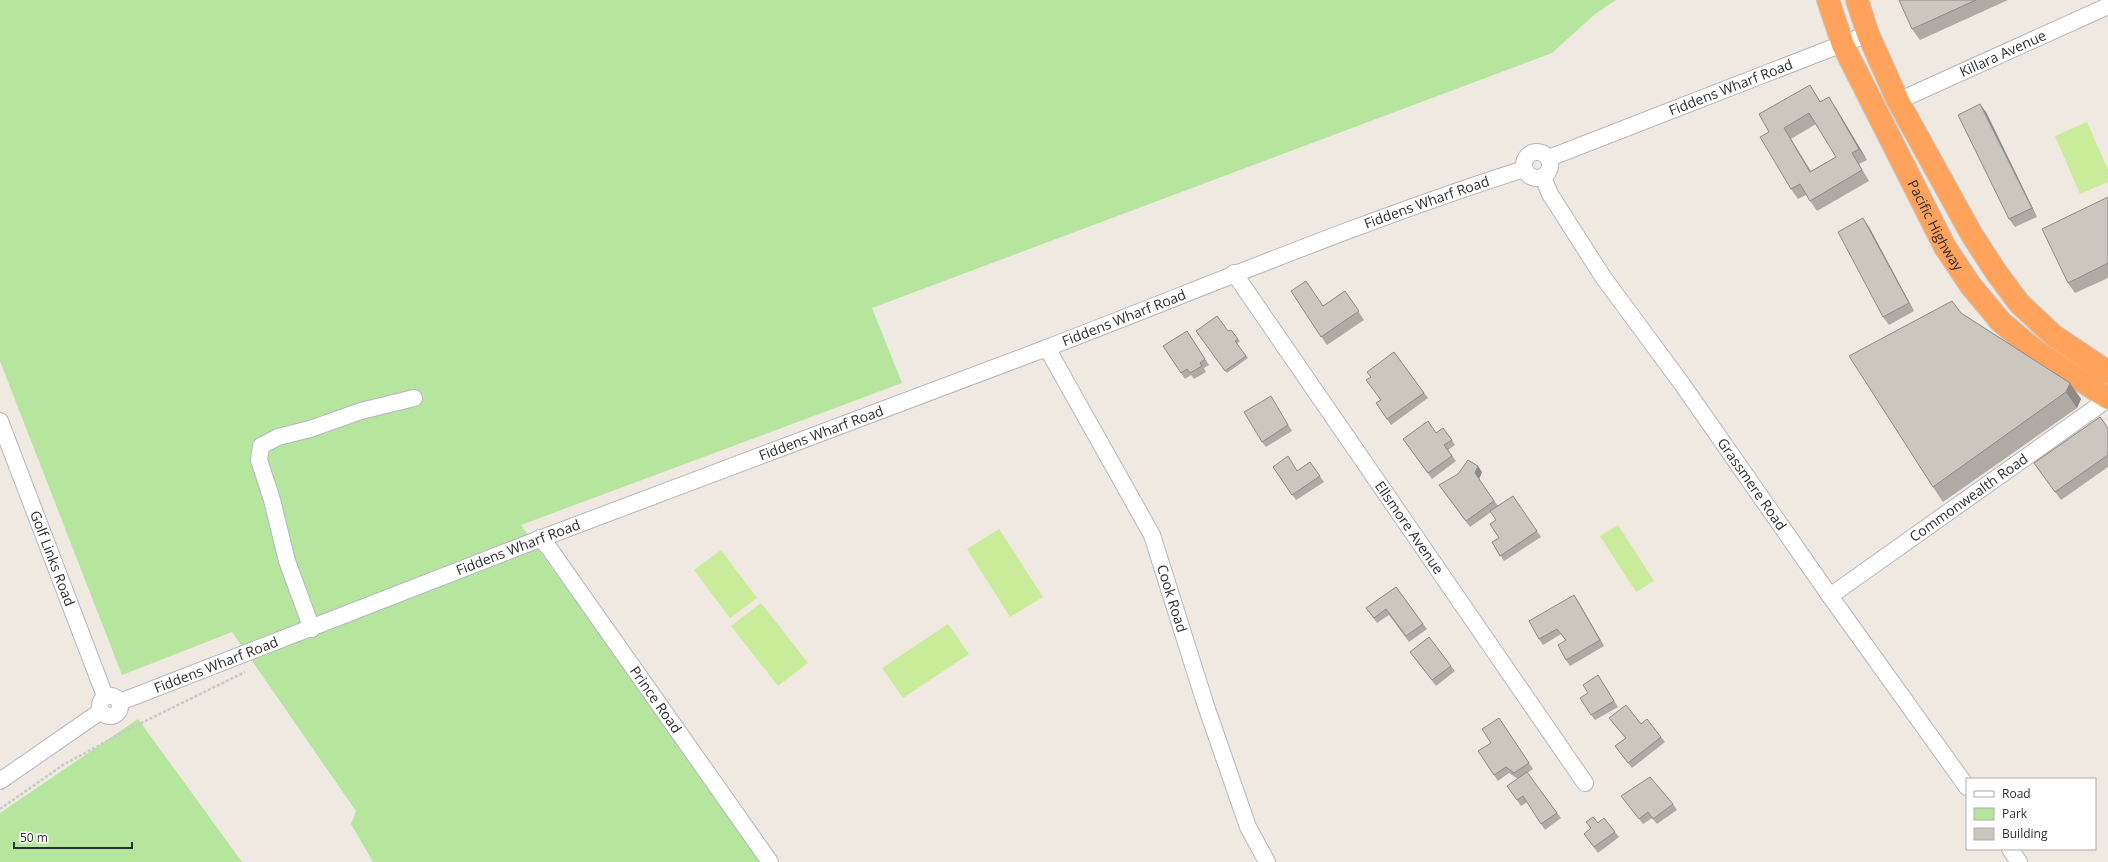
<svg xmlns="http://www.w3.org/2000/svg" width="2108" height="862" viewBox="0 0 2108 862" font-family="'Open Sans',sans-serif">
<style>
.green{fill:#b6e59e}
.pitch{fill:#c9ec9a}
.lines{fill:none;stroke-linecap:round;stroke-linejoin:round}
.minor-casing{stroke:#b4b7c1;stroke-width:18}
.highway-casing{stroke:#c9c9c9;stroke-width:24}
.path{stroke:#c9c9c9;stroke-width:2.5;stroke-dasharray:3 2;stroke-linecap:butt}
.minor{stroke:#fff;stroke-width:16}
.highway{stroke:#ffa35c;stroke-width:22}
.wall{fill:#afaba4;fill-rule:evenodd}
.shaded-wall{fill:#8e8b86}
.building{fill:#cbc7bf;stroke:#8e8b86;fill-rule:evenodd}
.labels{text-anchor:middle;stroke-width:3.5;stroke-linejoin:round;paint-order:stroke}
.street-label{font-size:14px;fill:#2e2e2e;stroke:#fff}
</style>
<rect width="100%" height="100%" fill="#efe9e1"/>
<path class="green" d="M0 0H1616L1595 14 1552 53 872 308 902 383 521 525 576 602 581 601 768 862H373L351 824 356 811 232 632 122 675 0 361Z
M138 719 242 862H0V813Z"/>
<path class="pitch" d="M2087 122 2108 170V182L2080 194 2055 136Z
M1618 525 1654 581 1636 592 1600 536Z
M999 529 1043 597 1010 617 967 549Z
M721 550 757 598 730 618 694 570Z
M761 603 808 663 778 686 731 626Z
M948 624 969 654 903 698 882 668Z"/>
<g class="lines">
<defs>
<g id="minor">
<path id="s1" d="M1898 101 2108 6"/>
<circle cx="1537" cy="165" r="13"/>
<path id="s2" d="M1549 158 1868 34"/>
<path id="s3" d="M1543 177 1550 194 1603 277 1682 384 1830 596 1967 787"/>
<path id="s4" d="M1234 273 1585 783"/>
<path id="s5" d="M1047 348 1152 535 1206 706 1248 827 1267 862"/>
<path id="s6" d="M0 421 105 696"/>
<path id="s7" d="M540 538 549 548 770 862"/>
<path id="s8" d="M1830 596 2108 399"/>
<path d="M312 629 287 561 272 500 259 460 261 446 278 437 310 429 361 411 414 398"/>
<circle cx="110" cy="706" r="10"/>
<path id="s9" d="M120 702C261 648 401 592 542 538 709 474 877 413 1044 349 1203 288 1361 221 1524 169"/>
<path d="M0 781 101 711"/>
<path d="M2010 849 2019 862"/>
</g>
<g id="highway">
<path id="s10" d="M1828 0 1843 45 1945 247 1971 286 2001 322 2037 352 2108 398"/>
<path d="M1857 0 1868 34 1898 101 1972 235 1996 272 2019 303 2054 336 2108 372"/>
</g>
</defs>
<use href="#minor" class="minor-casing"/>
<use href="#highway" class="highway-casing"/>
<path class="path" d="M0 809 63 765 129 729 245 672"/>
<use href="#minor" class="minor"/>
<use href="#highway" class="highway"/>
</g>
<path class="wall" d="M1899 0H2008L1920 40 1912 29Z
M1810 85 1821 102 1836 108 1867 160 1859 164 1869 181 1817 211 1806 195 1798 199 1791 189 1769 132ZM1816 124 1836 157 1811 171 1791 139Z
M1986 112 2037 217 2015 227 2009 219Z
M2108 197V278L2075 293 2068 283Z
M1869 227 1914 311 1889 325 1883 317Z
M1291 291 1323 306 1345 291 1364 320 1327 345Z
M1961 313 2070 383 2081 399 2077 408 1943 502 1933 487Z
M1187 331 1209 365 1204 368 1206 372 1194 379 1191 375 1185 379 1181 373Z
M1196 331H1228L1238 339 1240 341 1237 344 1248 358 1227 373Z
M1394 352 1428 398 1391 425 1376 403 1380 400 1371 377Z
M1274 402 1292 431 1266 447 1262 442Z
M2108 428V467L2061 500 2034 463Z
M1436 433 1452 440 1455 445 1448 450 1456 461 1432 479 1403 439Z
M1310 462 1324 482 1296 500 1273 467 1298 470Z
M1482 472 1479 479 1498 506 1513 496 1541 537 1504 561 1492 542 1499 538 1496 520 1491 512 1470 527 1443 491Z
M1396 587 1427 629 1409 642 1389 615 1377 623 1366 608Z
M1578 601 1604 646 1570 666 1566 660 1565 640 1561 634 1543 645 1539 639Z
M1410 652 1451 666 1455 671 1436 686Z
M1602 681 1618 707 1595 720 1591 715Z
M1499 718 1533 769 1527 773 1561 818 1545 830 1527 802 1521 806 1507 786 1518 779 1509 773 1498 781 1478 751 1491 743Z
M1609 718 1641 724 1661 737 1665 742 1632 768 1615 746 1625 738Z
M1621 796 1673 804 1677 810 1657 824 1652 818 1643 824Z
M1604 818 1619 837 1598 853 1584 834Z"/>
<path class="shaded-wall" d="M1829 97 1836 108 1867 160 1859 149Z
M1980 104 1986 112 2037 217 2032 208Z
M1784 128 1791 139 1817 183 1810 172Z
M1863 218 1869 227 1914 311 1909 303Z
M2070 383 2081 399 2077 408 2066 392Z
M1478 466 1482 472 1479 479 1498 507 1475 473Z
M1574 595 1578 601 1604 646 1600 640Z"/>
<path class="building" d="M1899 0H1976L1912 29Z
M1810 85 1820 102 1829 97 1859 149 1852 153 1862 170 1810 201 1800 184 1791 189 1760 137 1769 132 1759 114ZM1809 113 1836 157 1810 172 1784 128Z
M1980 104 2032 208 2009 219 1958 115Z
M2108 197V263L2068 283 2042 229Z
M1863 218 1909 303 1883 317 1838 232Z
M1306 281 1323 306 1345 291 1359 311 1321 337 1291 291Z
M1952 301 1961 313 2070 383 2066 392 1933 487 1849 356Z
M1217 316 1228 331 1231 330 1238 339 1235 341 1246 356 1225 371 1196 331Z
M1187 331 1205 359 1200 363 1202 366 1190 373 1187 369 1181 373 1163 346Z
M1394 352 1424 393 1387 419 1376 403 1381 400 1366 380 1371 377 1367 372Z
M1271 396 1288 425 1262 442 1244 412Z
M2100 417 2108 428V455L2055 492 2034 463Z
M1428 421 1436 433 1443 428 1452 440 1444 445 1452 456 1428 473 1403 439Z
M1288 456 1297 471 1310 462 1320 476 1292 495 1273 467Z
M1468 460 1478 466 1475 473 1494 501 1466 521 1439 485 1458 474Z
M1513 496 1537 531 1500 556 1492 542 1499 538 1490 524 1496 520 1490 511Z
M1396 587 1423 624 1406 636 1386 609 1374 618 1366 608Z
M1574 595 1600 640 1566 660 1558 645 1566 640 1557 629 1539 639 1529 621Z
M1429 637 1451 666 1432 680 1410 652Z
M1598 675 1614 701 1591 715 1580 698 1588 693 1583 685Z
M1626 705 1641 724 1647 719 1661 737 1628 763 1615 746 1626 738 1609 718Z
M1499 718 1529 763 1514 773 1506 767 1494 775 1478 751 1491 743 1482 729Z
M1527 772 1557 813 1541 824 1523 796 1517 800 1507 786Z
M1650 777 1673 804 1653 819 1648 812 1639 819 1621 796Z
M1593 817 1598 823 1604 818 1615 832 1594 847 1584 834 1591 828 1586 822Z"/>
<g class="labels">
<g class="street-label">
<text dy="5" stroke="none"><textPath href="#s1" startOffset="115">Killara Avenue</textPath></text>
<text dy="5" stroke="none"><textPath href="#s2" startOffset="195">Fiddens Wharf Road</textPath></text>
<text dy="5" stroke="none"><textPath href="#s9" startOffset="1399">Fiddens Wharf Road</textPath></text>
<text dy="5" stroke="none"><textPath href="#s10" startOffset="250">Pacific Highway</textPath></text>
<text dy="5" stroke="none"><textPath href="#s9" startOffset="1075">Fiddens Wharf Road</textPath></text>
<text dy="5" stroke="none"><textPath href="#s9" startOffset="751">Fiddens Wharf Road</textPath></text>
<text dy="5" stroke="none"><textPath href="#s3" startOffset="372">Grassmere Road</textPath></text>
<text dy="5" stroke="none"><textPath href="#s8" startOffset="170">Commonwealth Road</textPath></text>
<text dy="5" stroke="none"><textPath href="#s4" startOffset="309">Ellsmore Avenue</textPath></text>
<text dy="5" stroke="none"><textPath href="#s9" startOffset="427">Fiddens Wharf Road</textPath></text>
<text dy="5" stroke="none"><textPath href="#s6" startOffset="147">Golf Links Road</textPath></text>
<text dy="5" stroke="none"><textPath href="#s5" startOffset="281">Cook Road</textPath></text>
<text dy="5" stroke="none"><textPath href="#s9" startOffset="103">Fiddens Wharf Road</textPath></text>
<text dy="5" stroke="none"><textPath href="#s7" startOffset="199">Prince Road</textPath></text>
</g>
</g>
<rect x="1966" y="778" width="130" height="72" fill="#ffffff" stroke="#ababab"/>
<rect x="1974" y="791" width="20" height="6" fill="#ffffff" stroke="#ababab"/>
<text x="2002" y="798" font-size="12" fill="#2e2e2e">Road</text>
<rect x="1974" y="808" width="20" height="12" fill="#b6e59e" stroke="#ababab"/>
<text x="2002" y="818" font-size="12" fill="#2e2e2e">Park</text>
<rect x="1974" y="828" width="20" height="12" fill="#cbc7bf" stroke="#ababab"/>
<text x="2002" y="838" font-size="12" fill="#2e2e2e">Building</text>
<path d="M14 842v6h118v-6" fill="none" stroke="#2e2e2e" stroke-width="2"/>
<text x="20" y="842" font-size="12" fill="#2e2e2e" stroke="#ffffff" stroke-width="3" paint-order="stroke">50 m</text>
</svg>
